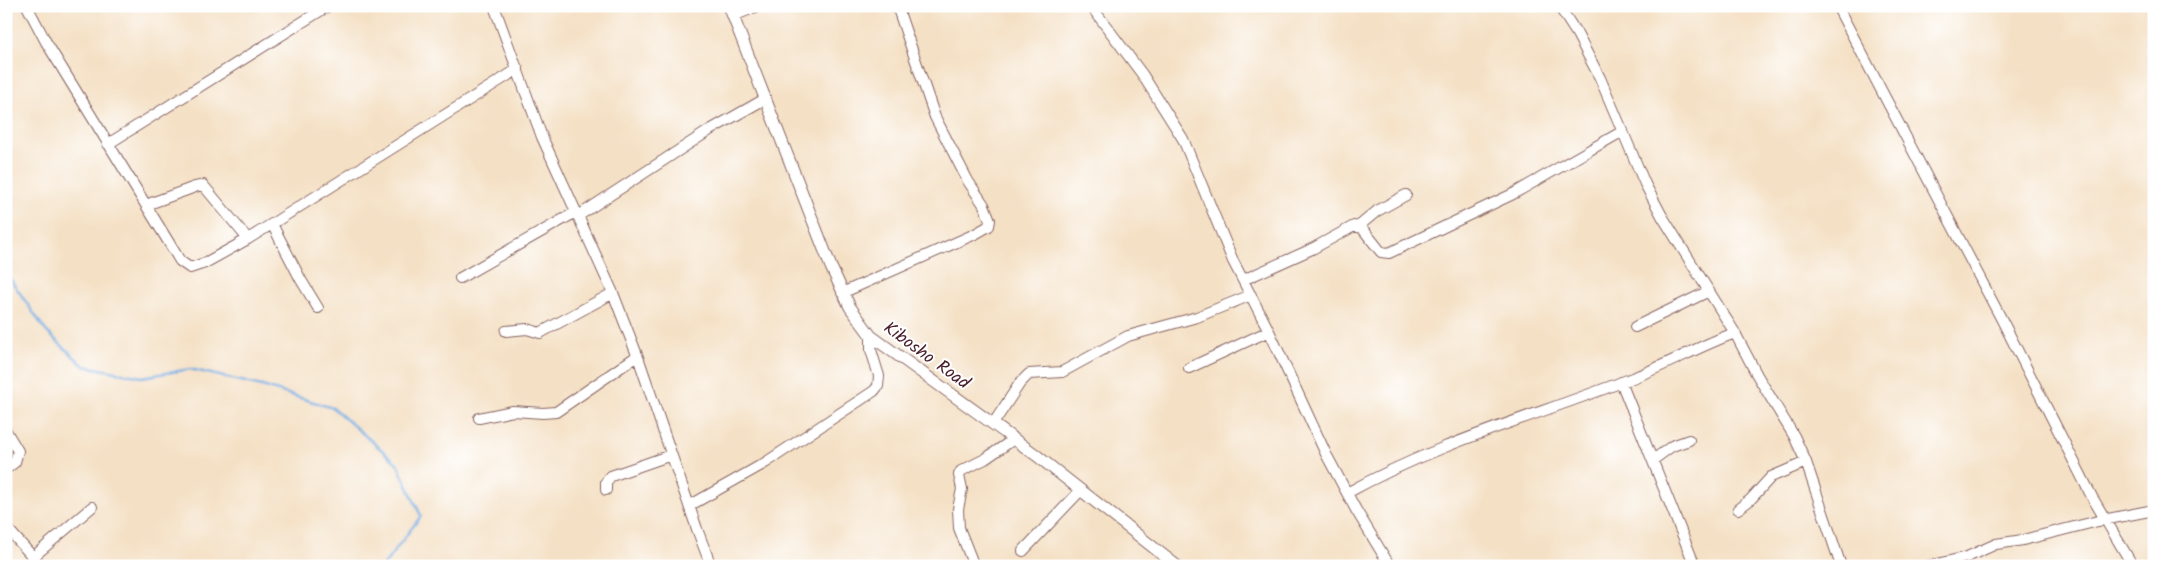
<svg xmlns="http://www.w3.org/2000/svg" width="2160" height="572" viewBox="0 0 2160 572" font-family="Kalam,sans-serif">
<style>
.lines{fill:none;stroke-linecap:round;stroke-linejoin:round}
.stream{stroke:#73aae1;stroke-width:2.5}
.minor-casing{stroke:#866361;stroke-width:12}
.tertiary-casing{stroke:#866361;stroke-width:13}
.minor{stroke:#fff;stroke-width:10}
.tertiary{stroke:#fff;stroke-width:11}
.labels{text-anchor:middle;stroke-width:4;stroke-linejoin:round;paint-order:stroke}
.street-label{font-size:18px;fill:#4a1f2b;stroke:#fff}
</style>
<rect width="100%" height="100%" fill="#fff"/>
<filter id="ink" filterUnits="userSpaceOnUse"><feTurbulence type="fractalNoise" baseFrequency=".02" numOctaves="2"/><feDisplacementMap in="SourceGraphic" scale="10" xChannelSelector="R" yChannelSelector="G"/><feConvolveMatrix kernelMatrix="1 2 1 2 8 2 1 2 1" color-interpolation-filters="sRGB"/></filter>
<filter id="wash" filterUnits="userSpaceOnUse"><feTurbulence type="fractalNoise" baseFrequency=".0096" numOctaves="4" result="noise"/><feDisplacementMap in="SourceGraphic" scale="20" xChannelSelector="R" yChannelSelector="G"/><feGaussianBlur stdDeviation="1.12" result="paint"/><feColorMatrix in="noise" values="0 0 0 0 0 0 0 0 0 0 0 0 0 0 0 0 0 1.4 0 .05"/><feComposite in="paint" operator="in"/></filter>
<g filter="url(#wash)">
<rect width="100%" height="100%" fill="#f4e0c4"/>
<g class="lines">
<path class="stream" d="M6 273 46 331 84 366 142 377 190 369 262 386 333 408 397 463 421 516 383 566"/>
</g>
</g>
<g filter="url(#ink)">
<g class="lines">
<defs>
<path id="minor" d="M27 6 46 42 171 246 180 261 190 268 205 263 248 239 518 69
M494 6 542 137 613 293 639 360 697 529 711 566
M1091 6 1142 74 1183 139 1233 261 1269 331 1326 454 1356 510 1390 566
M1559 6 1577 34 1600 78 1645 184 1662 216 1735 333 1757 375 1794 436 1806 462 1841 566
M1837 6 2003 322 2092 497 2133 566
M733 16 758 6
M108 144 328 6
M146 205 195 187 203 185 248 239
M578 216 710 130 765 99
M272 224 301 280 318 308
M1359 226 1377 211 1406 195
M460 278 576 212
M1243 280 1312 249 1354 226 1362 228 1381 252 1389 253 1513 194 1623 131
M842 293 975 234 989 226 990 220 984 205 968 181 935 117 897 6
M1635 327 1709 291
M506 331 527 329 540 333 613 293
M1189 368 1269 331
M1621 382 1695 566
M479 418 513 411 543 413 556 412 637 356
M993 424 1020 383 1029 374 1062 372 1128 336 1197 317 1251 295
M6 431 18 451 15 462 6 469
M1653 460 1672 446 1689 440
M606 490V482L611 476 671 455
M1347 493C1438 442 1539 415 1635 377 1669 364 1701 345 1735 333
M689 506 765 463 874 391 878 386 879 376 871 350V336
M1738 509 1750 500 1771 477 1806 462
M6 527 41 566
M1023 551 1081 490
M33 557 92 507
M974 566 959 528 958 509 962 489 959 475 961 471 985 459 1014 439
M1928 566 1967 557 1996 544 2023 540 2098 521 2154 510"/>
<path id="tertiary" d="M729 6 831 267 850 307 871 336 1036 455 1177 566"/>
</defs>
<use href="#minor" class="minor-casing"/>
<use href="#tertiary" class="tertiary-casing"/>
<use href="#minor" class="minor"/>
<use href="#tertiary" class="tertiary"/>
</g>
</g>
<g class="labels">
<g class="street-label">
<text transform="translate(927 355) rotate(36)" y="6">Kibosho Road</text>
</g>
</g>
<rect width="2160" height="572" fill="none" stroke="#fff" stroke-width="25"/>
</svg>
